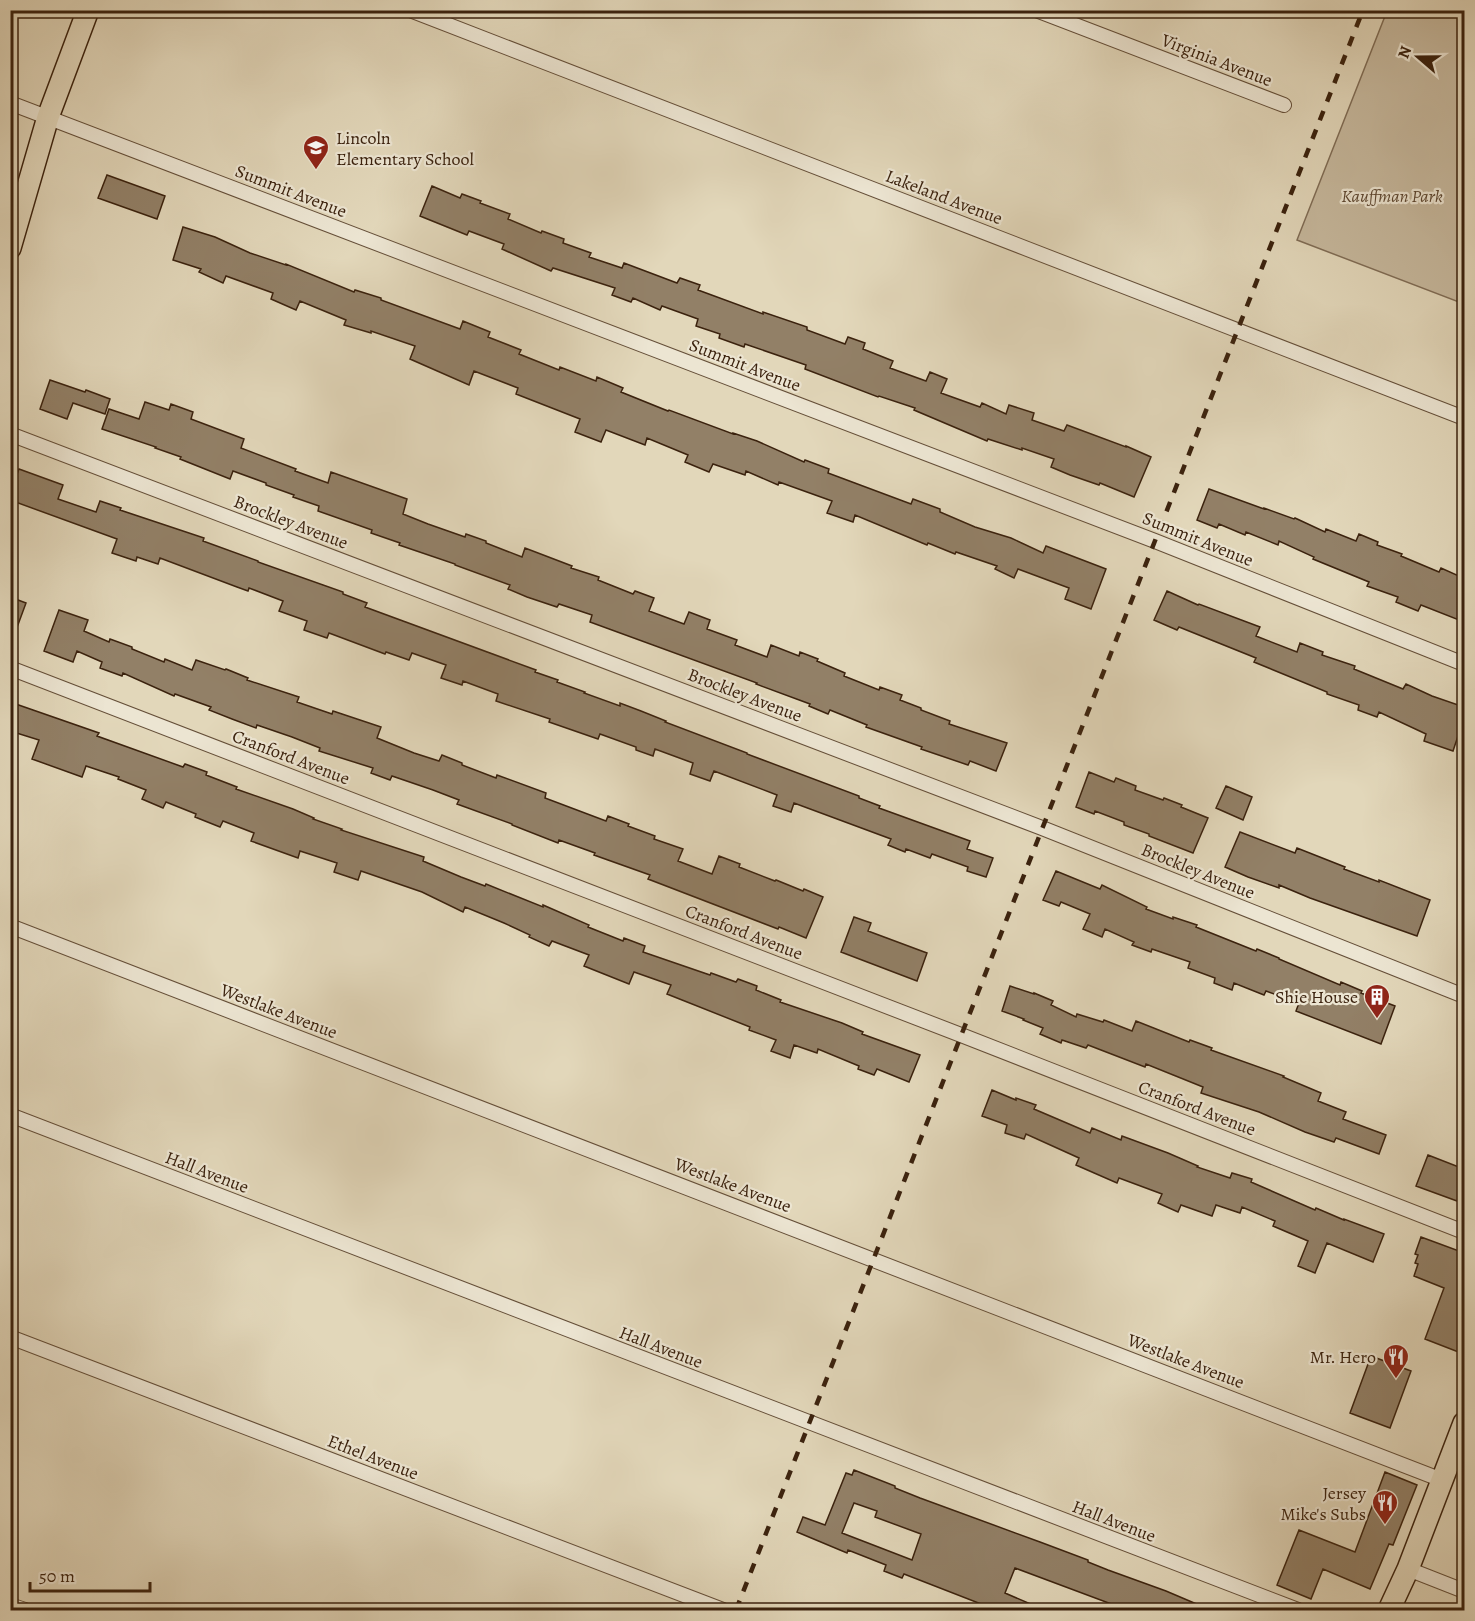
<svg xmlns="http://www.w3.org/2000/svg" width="1475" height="1621" viewBox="0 0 1475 1621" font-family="Alegreya,serif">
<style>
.green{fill:#c6b89d;stroke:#806d56;stroke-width:1.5}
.building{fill:#928067;stroke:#3b220e;stroke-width:1.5;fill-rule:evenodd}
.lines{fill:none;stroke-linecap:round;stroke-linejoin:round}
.street-casing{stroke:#654f39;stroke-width:16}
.primary-casing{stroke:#3b220e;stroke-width:24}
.street{stroke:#ece5d2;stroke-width:14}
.primary{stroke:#e2d7ba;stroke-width:21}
.rail{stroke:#3b220e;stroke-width:4.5;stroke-dasharray:10 10;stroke-linecap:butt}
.labels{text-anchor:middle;stroke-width:4.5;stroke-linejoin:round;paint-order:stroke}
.street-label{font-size:18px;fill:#3b220e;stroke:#ece5d2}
.poi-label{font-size:18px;fill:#3b220e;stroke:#ece5d2;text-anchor:end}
.park-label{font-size:18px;font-style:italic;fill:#5e4832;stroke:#ece5d2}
</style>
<rect width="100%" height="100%" fill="#e2d7ba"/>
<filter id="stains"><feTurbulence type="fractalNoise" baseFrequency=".00333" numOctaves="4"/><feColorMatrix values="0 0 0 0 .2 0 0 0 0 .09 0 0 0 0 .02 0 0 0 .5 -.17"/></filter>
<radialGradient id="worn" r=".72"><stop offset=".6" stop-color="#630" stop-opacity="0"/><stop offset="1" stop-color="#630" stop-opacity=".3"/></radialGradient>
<path class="green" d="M1387 11H1464V304L1297 240Z"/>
<path class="building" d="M107 175 165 196 157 219 98 198Z
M432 186 460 198 462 194 481 201 480 203 510 214 508 219 541 233 542 231 564 239 563 243 591 253 589 257 622 268 624 263 677 283 680 278 700 285 698 290 763 314V312L807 327V330L845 344 848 337 865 343 863 349 893 361 890 368 926 381 930 372 947 379 941 393 980 407 982 403 1006 414 1009 405 1034 413 1032 420 1064 431 1067 425 1126 447V446L1151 457 1134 497 1100 483 1099 485 1070 475 1051 467 1054 459 1022 448V450L988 439 987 441 914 410 915 408 879 396 878 397 805 369 806 365 745 344 744 347 719 338 720 334 696 326 698 319 662 306 660 310 633 298 631 302 612 295 615 288 553 268 551 271 502 249 504 244 469 231 467 235 420 216Z
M183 227 215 237 250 253 286 265V264L354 292 355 290 381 298V300L460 329 463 321 490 332 488 337 521 350 519 354 559 370 560 367 596 381 597 377 623 388 621 392 668 411 669 410 733 434V433L757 441 804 462 805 460 829 469 828 473 911 504 913 499 940 509V512L975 527 1011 538 1043 553 1046 546 1106 569 1091 609 1065 599 1069 588 1018 569 1014 578 995 569 997 566 956 552 955 554 928 543 927 545 855 515 853 522 827 513 832 501 779 482 778 485 746 471 745 475 713 464 709 472 685 462 688 455 647 438 645 445 606 430 601 442 575 432 580 419 516 394 518 388 474 371 469 385 410 359 415 346 371 331V333L344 325 346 320 300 301 296 310 271 299 273 293 226 276 223 283 199 272 201 269 173 260Z
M50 380 85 392 86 390 110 399 105 414 73 403 67 419 40 409Z
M145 402 169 410 171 404 193 412 191 419 244 439 241 448 296 469 295 471 328 483 331 472 407 499 403 514 428 524 465 537 466 534 486 541V543L522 557 525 548 572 566 571 568 599 577 598 580 633 594 635 591 654 598 649 611 684 624 689 612 710 620 707 629 737 640 735 645 767 657 771 645 799 656 800 652 818 659 817 661 845 673 844 676 879 690 880 687 902 695 900 700 921 708V710L950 721 949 724 1007 743 996 771 970 761 968 765 921 749 922 747 866 727 867 725 830 710 828 714 809 706 810 704 756 684 757 683 590 622 592 615 559 604 557 607 527 597 508 589 510 585 455 565V564L399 545 400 543 371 533 372 530 318 511 319 506 293 497 294 495 266 485V483L233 471 230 479 180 459 181 457 155 448 156 447 102 429 109 409 139 419Z
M19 469 63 485 58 499 96 512 100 501 121 508 120 510 204 538 203 541 258 561V562L343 592V594L367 603 365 607 536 670 535 672 558 680 557 682 585 692 584 693 620 706V703L641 711 666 721 665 722 747 753V754L859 796V798L880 806 879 808 970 841 967 849 993 858 986 877 967 871 968 867 932 854 930 858 906 849 905 852 888 845 891 839 794 803 791 812 773 806 777 795 714 771 710 781 690 774 693 763 655 749 653 756 636 750V747L600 734 598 739 549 722 550 719 496 701 498 694 463 681 462 685 441 678 446 665 412 653 409 660 386 652 385 654 329 633 327 638 304 630 307 621 279 611 283 601 249 588 248 591 237 587 160 558 158 564 137 557 136 561 112 553 117 539 10 500V493Z
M1209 489 1264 509V508L1294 519 1295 518 1325 532 1326 529 1356 541 1359 534 1378 542 1377 545 1402 554 1401 556 1439 572 1441 568 1459 576 1458 578 1464 580V622L1421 605 1418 611 1396 602 1398 597 1367 586 1369 582 1313 559 1314 557 1279 541 1278 545 1246 532 1245 535 1219 524 1217 528 1197 520Z
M1167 591 1198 605 1199 604 1260 627 1256 636 1297 652 1300 643 1323 652 1322 655 1355 666 1354 669 1403 689 1406 684 1432 696 1464 707V718L1453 751 1424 741 1426 734 1379 712 1377 717 1358 710 1359 705 1327 694V692L1254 662 1256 658 1179 627 1177 630 1154 620Z
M10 597 26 603 12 641 10 640Z
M59 610 88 620 84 631 109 642 110 639 132 647V649L164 662 165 659 192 670 196 660 225 670 226 669 248 678 247 680 299 697 297 702 332 714 333 711 381 727 377 738 414 753 439 761 442 755 462 763V765L496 778 497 775 546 793 545 798 606 821 608 816 629 824 628 826 655 836 654 839 683 849 678 861 712 874 719 856 740 864 739 867 775 881 776 880 803 891 804 889 823 897 806 938 779 927 778 929 648 879 650 875 594 855 595 853 559 840 558 843 512 825V824L457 804 459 800 433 790 392 776 390 780 371 773 373 768 319 751 320 748 292 737 257 725 256 728 232 719 209 710 211 707 175 694 174 696 123 673 122 676 100 668 102 662 77 651 73 662 44 651Z
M10 702 99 733 97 736 183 767 185 764 207 772 206 775 237 787 236 789 293 809 314 818 313 819 342 829 341 830 424 857 423 861 461 877 485 886 486 884 543 907V905L589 925 588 927 623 941 624 938 645 946 643 952 710 975 711 973 736 982 738 979 757 986 756 990 781 1000 780 1002 842 1023 863 1032 862 1034 920 1055 909 1082 877 1069 874 1075 858 1069 859 1066 818 1049 817 1053 794 1045 790 1058 771 1051 776 1040 749 1030 750 1027 667 994 671 985 634 972 629 984 584 966 589 955 552 941 549 946 529 937 530 935 504 923 465 907 463 912 422 892 361 871 358 880 334 872 337 863 300 851 298 858 251 841 254 833 223 821 220 827 195 817 196 814 166 802 163 808 142 799 146 790 118 779 119 777 86 766 82 777 32 759 39 740 10 731Z
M1089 772 1114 782 1116 778 1136 786 1135 790 1163 800 1164 798 1182 805 1181 807 1208 818 1193 853 1149 836V834L1124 825V822L1095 811 1094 814 1076 807Z
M1226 786 1252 797 1243 820 1216 808Z
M1240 832 1295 853 1297 848 1345 867 1344 869 1379 882V880L1430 900 1417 936 1310 898 1279 885V888L1248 877 1225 867Z
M1056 871 1100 889 1102 885 1147 907 1146 909 1173 919V917L1197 925 1196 927 1256 951 1257 949 1279 958V959L1340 985 1341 982 1362 991 1361 993 1395 1006 1381 1044 1296 1011 1299 1003 1266 991 1264 995 1234 983 1232 990 1214 983 1215 978 1188 968 1190 962 1152 949 1151 952 1132 945 1134 942 1105 929 1102 937 1083 929 1090 914 1061 902 1059 906 1043 900Z
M854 917 871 923 868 931 927 953 917 981 841 952Z
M1010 986 1034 994V993L1053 1001 1051 1005 1076 1017 1077 1014 1103 1022 1104 1020 1132 1031 1136 1021 1189 1042 1190 1040 1212 1048 1211 1050 1284 1076 1283 1077 1321 1093 1318 1101 1346 1112 1343 1119 1386 1135 1379 1154 1336 1138 1334 1142 1305 1132 1259 1112 1201 1093 1203 1087 1146 1064 1145 1067 1088 1045 1086 1048 1062 1040 1061 1043 1040 1034 1043 1028 1023 1020 1024 1019 1002 1011Z
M992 1090 1016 1100V1098L1036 1105 1034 1109 1090 1133 1092 1128 1121 1140 1122 1136 1168 1153 1198 1166 1197 1167 1230 1178 1232 1173 1252 1179 1251 1182 1315 1210 1316 1208 1344 1220V1219L1384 1234 1373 1262 1327 1243 1315 1273 1298 1266 1308 1241 1273 1226 1275 1221 1242 1207 1240 1213 1216 1205 1212 1216 1181 1205 1178 1212 1158 1203 1162 1194 1119 1178 1117 1183 1076 1165 1079 1158 1026 1134 1024 1139 1005 1133 1007 1125 982 1116Z
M1428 1155 1464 1169V1183L1457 1201 1416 1186Z
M1421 1237 1459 1251V1254L1464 1256V1343L1461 1353 1425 1339 1444 1288 1414 1276 1418 1264 1415 1263 1418 1255 1415 1254Z
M1371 1356 1411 1371 1390 1428 1350 1413Z
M854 1470 895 1486V1488L920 1498 1040 1542 1088 1560V1562L1108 1570 1166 1591 1213 1611H1130L1015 1568 1005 1593 1047 1611H999L904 1574 902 1578 884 1571 886 1565 848 1550 847 1553 797 1532 803 1517 825 1525 846 1473 852 1475ZM854 1503 877 1511 875 1517 921 1534 912 1560 842 1533Z
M1385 1472 1417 1485 1393 1545 1389 1544 1370 1589 1323 1569 1311 1599 1277 1585 1299 1530 1355 1552Z"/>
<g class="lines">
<defs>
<path id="street" d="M410 10 1464 418
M1036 10 1284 105
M10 103 1155 541 1464 664
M10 434 1042 828 1464 996
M10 668 961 1035 1464 1232
M10 926 1442 1480
M10 1115 1298 1610
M10 1337 723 1610
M1408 1569 1464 1591
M10 1605 25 1610"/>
<path id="primary" d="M10 248 48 117 88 10
M1389 1610 1408 1569 1464 1423"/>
</defs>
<use href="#street" class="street-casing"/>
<use href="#primary" class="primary-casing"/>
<use href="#street" class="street"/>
<use href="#primary" class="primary"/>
<path class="rail" d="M736 1610 1363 10"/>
</g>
<defs>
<symbol id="school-pin" viewBox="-11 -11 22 30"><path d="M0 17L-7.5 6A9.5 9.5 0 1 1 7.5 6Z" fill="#8f2418" stroke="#ece5d2"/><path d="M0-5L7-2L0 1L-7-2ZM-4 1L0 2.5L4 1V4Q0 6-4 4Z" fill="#fff"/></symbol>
<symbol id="building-pin" viewBox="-11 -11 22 30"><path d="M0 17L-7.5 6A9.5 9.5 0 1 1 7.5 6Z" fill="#8f2418" stroke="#ece5d2"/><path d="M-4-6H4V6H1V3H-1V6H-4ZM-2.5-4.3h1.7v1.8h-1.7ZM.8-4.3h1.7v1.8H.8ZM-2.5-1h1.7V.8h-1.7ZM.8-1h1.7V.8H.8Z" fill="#fff"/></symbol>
<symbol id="restaurant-pin" viewBox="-11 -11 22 30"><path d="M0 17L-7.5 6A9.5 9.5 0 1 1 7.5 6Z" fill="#8f2418" stroke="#ece5d2"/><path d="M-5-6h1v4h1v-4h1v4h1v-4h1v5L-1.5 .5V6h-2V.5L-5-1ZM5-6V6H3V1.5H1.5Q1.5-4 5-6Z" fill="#fff"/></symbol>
</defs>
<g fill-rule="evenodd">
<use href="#school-pin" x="301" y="133" width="30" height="40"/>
<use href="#building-pin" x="1362" y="982" width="30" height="40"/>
<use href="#restaurant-pin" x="1381" y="1342" width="30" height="40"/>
<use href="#restaurant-pin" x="1370" y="1488" width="30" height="40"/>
</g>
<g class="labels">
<g class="street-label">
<text transform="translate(1217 60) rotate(21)" y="6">Virginia Avenue</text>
<text transform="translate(291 191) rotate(21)" y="6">Summit Avenue</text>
<text transform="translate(944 197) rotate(21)" y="6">Lakeland Avenue</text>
<text transform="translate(745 365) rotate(21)" y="6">Summit Avenue</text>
<text transform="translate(291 522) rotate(21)" y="6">Brockley Avenue</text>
<text transform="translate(1198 539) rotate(22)" y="6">Summit Avenue</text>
<text transform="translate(745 695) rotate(21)" y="6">Brockley Avenue</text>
<text transform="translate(291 757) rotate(21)" y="6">Cranford Avenue</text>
<text transform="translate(1198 871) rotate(22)" y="6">Brockley Avenue</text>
<text transform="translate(744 932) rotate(21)" y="6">Cranford Avenue</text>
<text transform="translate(279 1011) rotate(21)" y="6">Westlake Avenue</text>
<text transform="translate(1197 1108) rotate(21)" y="6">Cranford Avenue</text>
<text transform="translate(207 1172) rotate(21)" y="6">Hall Avenue</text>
<text transform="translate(733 1185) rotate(21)" y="6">Westlake Avenue</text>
<text transform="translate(661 1347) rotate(21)" y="6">Hall Avenue</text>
<text transform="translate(1186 1361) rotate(21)" y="6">Westlake Avenue</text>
<text transform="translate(373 1457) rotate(21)" y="6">Ethel Avenue</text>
<text transform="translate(1114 1521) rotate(21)" y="6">Hall Avenue</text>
</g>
<g class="poi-label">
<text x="336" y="144" text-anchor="start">Lincoln<tspan x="336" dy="21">Elementary School</tspan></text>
<text x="1358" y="1003">Shie House</text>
<text x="1376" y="1363">Mr. Hero</text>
<text x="1366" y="1499">Jersey<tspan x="1366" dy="21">Mike's Subs</tspan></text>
</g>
<g class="park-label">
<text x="1392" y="202">Kauffman Park</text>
</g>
</g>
<rect width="1475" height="1621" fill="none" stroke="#e2d7ba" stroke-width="36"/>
<rect x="12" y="12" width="1451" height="1597" fill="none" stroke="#3b220e" stroke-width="3"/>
<rect x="18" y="18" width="1439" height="1585" fill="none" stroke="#3b220e" stroke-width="1.5"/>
<g transform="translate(1418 57) rotate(290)" stroke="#ece5d2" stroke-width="4.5" paint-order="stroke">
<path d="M0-4.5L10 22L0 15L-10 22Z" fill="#3b220e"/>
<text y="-9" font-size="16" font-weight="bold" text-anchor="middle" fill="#3b220e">N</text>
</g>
<path d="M30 1582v9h120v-9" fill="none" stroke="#3b220e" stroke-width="3"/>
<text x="39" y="1582" font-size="18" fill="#3b220e" stroke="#ece5d2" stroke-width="4.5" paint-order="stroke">50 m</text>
<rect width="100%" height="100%" filter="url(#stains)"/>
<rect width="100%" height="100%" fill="url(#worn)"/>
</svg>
